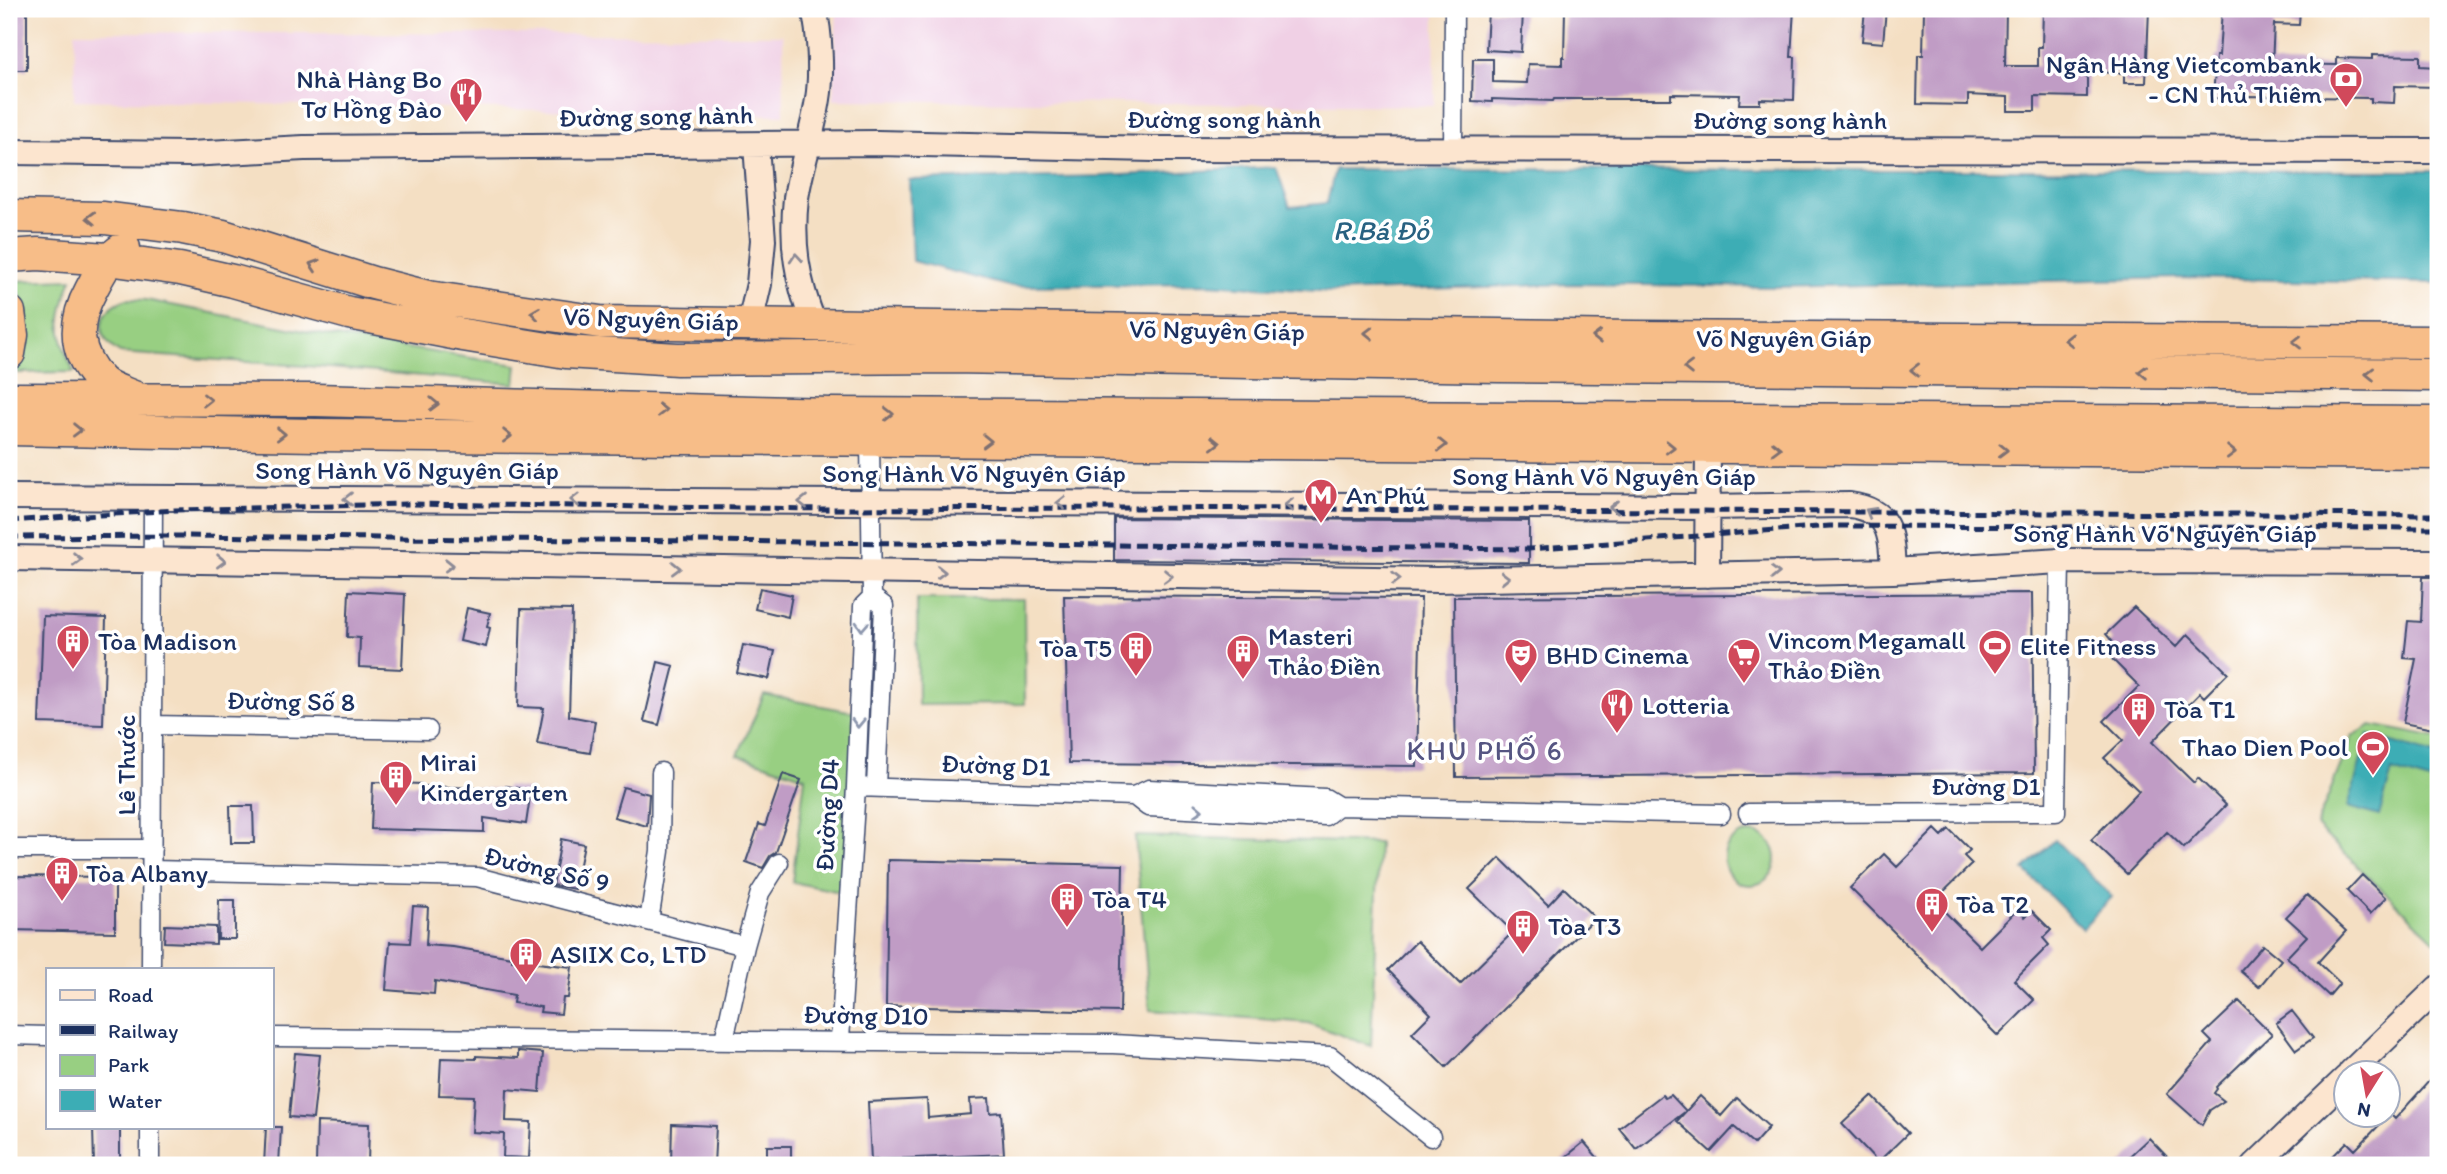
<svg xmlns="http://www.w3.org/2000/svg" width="2447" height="1174" viewBox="0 0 2447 1174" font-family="Itim,sans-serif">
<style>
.built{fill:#f0d0e5}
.green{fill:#98cf82;stroke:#5a7f70;stroke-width:2}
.water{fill:#3cadb5;stroke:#2c6e8a;stroke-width:2}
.building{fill:#c09cc5}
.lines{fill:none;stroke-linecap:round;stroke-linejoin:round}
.street-casing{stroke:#3c496d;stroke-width:21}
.secondary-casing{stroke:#3c496d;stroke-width:28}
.highway-casing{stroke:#3c496d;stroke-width:35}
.street{stroke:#fff;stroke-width:18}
.secondary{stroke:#fce5cf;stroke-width:24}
.highway{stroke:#f7bd88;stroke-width:32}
.rail{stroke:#1b2f5e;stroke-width:5;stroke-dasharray:10 5;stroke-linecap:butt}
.oneway{stroke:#7e6f71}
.oneway2{stroke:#8c8a96}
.oneway3{stroke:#8d97ae}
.labels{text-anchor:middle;stroke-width:7;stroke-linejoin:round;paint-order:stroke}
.poi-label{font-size:26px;fill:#1b2f5e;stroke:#fff;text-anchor:start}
.street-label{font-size:26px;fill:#1b2f5e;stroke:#fff}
.water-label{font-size:28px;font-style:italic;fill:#286181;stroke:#fff}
.neighbourhood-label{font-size:28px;letter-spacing:2px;fill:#555582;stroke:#fff}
</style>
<rect width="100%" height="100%" fill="#fff"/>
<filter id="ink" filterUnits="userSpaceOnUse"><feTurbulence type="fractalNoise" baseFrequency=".0143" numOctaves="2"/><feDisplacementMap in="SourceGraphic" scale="14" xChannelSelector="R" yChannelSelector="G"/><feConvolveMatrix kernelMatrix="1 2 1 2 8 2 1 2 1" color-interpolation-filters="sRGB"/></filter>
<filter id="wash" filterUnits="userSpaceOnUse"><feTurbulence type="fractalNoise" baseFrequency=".00686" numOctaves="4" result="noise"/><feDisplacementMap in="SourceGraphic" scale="28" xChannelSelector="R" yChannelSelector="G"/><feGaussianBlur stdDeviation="1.57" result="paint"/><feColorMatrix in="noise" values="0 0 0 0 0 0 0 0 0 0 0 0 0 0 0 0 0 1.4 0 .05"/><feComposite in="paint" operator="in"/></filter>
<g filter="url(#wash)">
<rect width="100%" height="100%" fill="#f4dfc3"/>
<path class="built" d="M837 9H1435L1434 106 833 100Z
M75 32 783 35 784 115 74 100Z"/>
<path class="green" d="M72 279C57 317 56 336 74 372L13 373C30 338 34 316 13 281Z
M127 299 146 300 330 336 517 365 515 384 319 367 120 353C92 336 98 308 127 299Z
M917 599H1024L1025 704 918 705Z
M764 695 854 712 845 893 792 882 805 777 738 755Z
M2371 725 2438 738V944L2316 826 2352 737Z
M1724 859a26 26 0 1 1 52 0a26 26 0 1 1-52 0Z
M1135 836 1379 843 1371 1046 1308 1023 1150 1010Z"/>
<path class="water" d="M1276 167 1290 207 1327 203 1335 169 2438 171V283L2186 278 1775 287 1572 284 1334 292 1207 284 1008 286 912 261 909 180 1102 176Z
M2368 735 2438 755 2433 783 2392 771 2379 816 2348 807Z
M2055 840 2112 897 2082 928 2024 870Z"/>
<g id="blocks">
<path class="building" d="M9 9H27V70H9Z
M1565 9H1794L1791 57H1795L1794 100 1760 99V104H1739L1740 95 1671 94V99H1554L1553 101 1492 99V102L1472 101 1473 59H1493V82L1527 83 1528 64 1562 65V57H1564Z
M1865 9H1886L1883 43 1862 41Z
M1924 9H2006L2005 66H2038V47H2042L2043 9H2149L2146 83H2124V73L2087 72V97L2035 96V111H2008V97L1968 95V105L1917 104 1918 55H1923Z
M2222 9H2300L2299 25 2274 24 2272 64 2337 65V58L2372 59V55L2420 56V66L2438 67V87L2395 86 2394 103 2371 102V98L2245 96 2244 100 2213 98 2216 56H2219Z
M1488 10 1523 12 1521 52 1486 50Z
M1114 518 1529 521V563L1114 560Z
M2423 577H2438V730L2403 723 2416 659 2404 658 2408 621 2421 622Z
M760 588 792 595 788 617 755 609Z
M349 591 405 594 402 669 359 667 360 638 347 637Z
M2032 593 2034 773 1456 777 1454 597Z
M1064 596 1421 598 1417 766 1069 763Z
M2134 607 2176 647 2188 634 2228 673 2204 697 2200 693 2152 742 2194 783 2198 778 2226 805 2184 848 2167 832 2127 874 2091 840 2139 791 2104 758 2123 740 2104 721 2139 686 2103 650 2112 641 2106 634Z
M467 608 490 613 487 627 490 628 486 647 460 641Z
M521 609 572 610 569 716 595 721 590 753 537 744 544 708 518 707Z
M43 616 106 618 103 725 39 723Z
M743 645 775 651 769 679 737 673Z
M658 662 674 666 659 725 644 721Z
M783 774 801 780 776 852 770 856 763 868 746 862 759 824 765 826Z
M373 782 421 784V786L505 789 506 786 531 790 526 824 484 818V832L371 829Z
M623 787 649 794 647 826 614 817Z
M230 806H253L254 843H231Z
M1935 829 1942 836 1949 829 1970 850 1964 856 1972 864 1934 901 1980 947 2017 910 2025 917 2032 911 2051 930 2043 938 2049 945 2014 980 2034 1000 1998 1036 1850 888 1884 854 1897 867Z
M561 839 584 844 575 889 553 885Z
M1500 858 1548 905 1564 888 1595 918 1446 1067 1412 1033 1431 1014 1388 970 1417 941 1460 984 1513 932 1469 889Z
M888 860 1123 865 1120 1012 886 1006Z
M2362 875 2386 898 2370 914 2347 891Z
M9 876 115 877V932L9 930Z
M2307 895 2346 931 2318 962 2340 983 2329 996 2287 957 2307 936 2286 917Z
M219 900H235V939H218Z
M413 906 428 907 426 945 453 947 512 957V960L572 967 568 998H563L561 1014 540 1012 541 1007 513 1003 514 995 435 981 434 994 386 990 390 942 410 943Z
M165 925 216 927V944L164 942Z
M2263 945 2281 960 2259 987 2240 971Z
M2239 1001 2272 1034 2216 1087 2217 1089 2214 1093 2224 1101 2210 1110 2202 1125 2167 1094 2212 1042 2204 1034Z
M2292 1011 2313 1038 2296 1050 2276 1023Z
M518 1051 543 1053 540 1092 507 1089 506 1121 531 1122 529 1158 503 1157 504 1134 472 1132 474 1096 439 1095 441 1058 476 1059V1056L518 1058Z
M295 1053 320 1055 313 1119 289 1117Z
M2438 1071V1165H2324L2347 1142 2355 1150 2390 1114 2395 1119Z
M1662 1095 1665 1098 1671 1095 1686 1111 1636 1149 1619 1128Z
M1700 1096 1721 1116 1737 1098 1769 1127 1754 1144 1734 1127 1711 1152 1677 1121Z
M1872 1096 1908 1133 1878 1162 1842 1124Z
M989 1098 990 1113 1001 1112 1004 1154 871 1160 868 1102 927 1099 928 1118 971 1114 970 1099Z
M317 1122 369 1124 368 1165H316Z
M672 1124 716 1126 714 1165 671 1164Z
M93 1127H120V1164H94Z
M266 1127H281L279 1165H264Z
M2149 1138 2175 1165H2120Z
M1584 1142 1604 1165H1556Z
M767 1146H791V1165H767Z"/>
</g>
</g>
<g filter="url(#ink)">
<use href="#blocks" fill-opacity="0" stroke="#3c496d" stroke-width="2"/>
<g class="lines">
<defs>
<path id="street" d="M1453 149 1454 9
M872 597 884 606 876 787
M152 725 428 730
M856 787 1134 796 1149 789 1325 798 1338 806 1325 816 1148 807 1134 796
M1338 806 1721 814
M1748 813 2056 812 2060 561
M9 849H152
M152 870 477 877 745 946 724 1040
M649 921 660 851 661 772
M745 946 760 893 779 863
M151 969 153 498
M9 1035 47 1036
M271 1037 1113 1044 1330 1056 1431 1137
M840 1040 856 787 863 606 872 597 870 440
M150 1165V1127"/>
<path id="secondary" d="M9 152 189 154 304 148 877 143 1153 149 2438 151
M750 323 759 284 763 240 756 145
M814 324C797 281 791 244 796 198 801 165 813 133 818 99 822 75 820 33 814 9
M9 497 1707 507 1850 505C1892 511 1891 536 1893 571
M9 558 1437 580 1893 571 2060 561 2438 562
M1707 575 1708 447
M2351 1072 2438 988
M2255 1165 2346 1078"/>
<path id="highway" d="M9 216 104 218 183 228 223 236 373 283 428 297 600 322 1634 337 2438 342
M124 248C105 261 101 271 91 290 73 323 74 353 101 381 109 389 125 393 136 398
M9 256 38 254 108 259 180 269 233 281 349 313 463 335 566 352 677 359 951 357 1498 366 2438 375
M9 312 12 335 9 353
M9 399 316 400 831 414 2438 423
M9 429 316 435 2438 453"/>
</defs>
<use href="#street" class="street-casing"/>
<use href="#secondary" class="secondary-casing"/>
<use href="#highway" class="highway-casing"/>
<use href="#street" class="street"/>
<use href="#secondary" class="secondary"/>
<use href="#highway" class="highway"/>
<path class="rail" d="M9 521 175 510 406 504 828 509 1121 508 2438 515
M9 537 179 536 1529 549 1830 526 2438 528"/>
</g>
<defs><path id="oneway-chevron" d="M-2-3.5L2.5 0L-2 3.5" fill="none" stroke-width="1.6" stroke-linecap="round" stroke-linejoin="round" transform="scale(1.75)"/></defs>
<g class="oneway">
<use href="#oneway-chevron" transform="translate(91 218) rotate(-178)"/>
<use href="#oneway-chevron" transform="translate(314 265) rotate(-162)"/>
<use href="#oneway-chevron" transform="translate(535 313) rotate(-172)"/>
<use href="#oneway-chevron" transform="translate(1369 333) rotate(-179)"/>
<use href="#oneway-chevron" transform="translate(1597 337) rotate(-179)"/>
<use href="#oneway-chevron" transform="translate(2069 340) rotate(-180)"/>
<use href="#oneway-chevron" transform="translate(2297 342) rotate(-180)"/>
<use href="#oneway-chevron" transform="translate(1688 368) rotate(-179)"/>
<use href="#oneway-chevron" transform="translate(1915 370) rotate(-179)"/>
<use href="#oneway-chevron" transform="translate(2143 372) rotate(-179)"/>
<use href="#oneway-chevron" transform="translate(2370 374) rotate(-179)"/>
<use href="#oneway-chevron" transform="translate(207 400)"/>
<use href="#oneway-chevron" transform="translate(434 404) rotate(2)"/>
<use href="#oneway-chevron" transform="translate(662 410) rotate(1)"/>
<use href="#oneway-chevron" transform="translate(889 414)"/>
<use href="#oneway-chevron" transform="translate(77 430) rotate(1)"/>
<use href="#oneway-chevron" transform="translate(281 434) rotate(1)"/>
<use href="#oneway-chevron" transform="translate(507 436) rotate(1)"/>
<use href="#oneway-chevron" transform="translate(987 441) rotate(1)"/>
<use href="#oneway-chevron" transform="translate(1215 443) rotate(1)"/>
<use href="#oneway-chevron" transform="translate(1442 445) rotate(1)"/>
<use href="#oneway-chevron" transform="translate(1670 447) rotate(1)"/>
<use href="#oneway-chevron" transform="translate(1776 448) rotate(1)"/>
<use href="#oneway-chevron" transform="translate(2003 450) rotate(1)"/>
<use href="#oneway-chevron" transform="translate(2231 452) rotate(1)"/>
</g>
<g class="oneway2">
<use href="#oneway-chevron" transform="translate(796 258) rotate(-95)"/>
<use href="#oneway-chevron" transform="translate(348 499) rotate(-180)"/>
<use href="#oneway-chevron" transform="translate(575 500) rotate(-180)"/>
<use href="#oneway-chevron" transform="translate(803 502) rotate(-180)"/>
<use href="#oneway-chevron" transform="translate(1061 503) rotate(-180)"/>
<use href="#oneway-chevron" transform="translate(1289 505) rotate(-180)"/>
<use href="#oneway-chevron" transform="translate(1614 507) rotate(-180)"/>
<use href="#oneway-chevron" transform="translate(1870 512) rotate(-150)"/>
<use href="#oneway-chevron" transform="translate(77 559) rotate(1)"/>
<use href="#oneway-chevron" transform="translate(221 561) rotate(1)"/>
<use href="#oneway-chevron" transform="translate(449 565) rotate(1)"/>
<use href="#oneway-chevron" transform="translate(676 568) rotate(1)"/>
<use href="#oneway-chevron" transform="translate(941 572) rotate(1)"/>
<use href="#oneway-chevron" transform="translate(1775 573) rotate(-1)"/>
<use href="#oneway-chevron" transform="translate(1168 576) rotate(1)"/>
<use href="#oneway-chevron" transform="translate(1505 578) rotate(-1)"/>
<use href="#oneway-chevron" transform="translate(1396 579) rotate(1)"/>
</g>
<g class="oneway3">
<use href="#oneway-chevron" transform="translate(862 626) rotate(93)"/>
<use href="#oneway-chevron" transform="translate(858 723) rotate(92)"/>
<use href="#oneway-chevron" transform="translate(1198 810) rotate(3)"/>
</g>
</g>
<defs>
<symbol id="bank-pin" viewBox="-11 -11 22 30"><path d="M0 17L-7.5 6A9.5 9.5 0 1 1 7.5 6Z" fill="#d1495b" stroke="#fff"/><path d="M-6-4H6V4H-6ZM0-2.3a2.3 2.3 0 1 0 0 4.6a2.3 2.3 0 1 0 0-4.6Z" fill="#fff"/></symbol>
<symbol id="restaurant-pin" viewBox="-11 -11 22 30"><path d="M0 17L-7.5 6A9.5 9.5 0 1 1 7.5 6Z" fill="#d1495b" stroke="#fff"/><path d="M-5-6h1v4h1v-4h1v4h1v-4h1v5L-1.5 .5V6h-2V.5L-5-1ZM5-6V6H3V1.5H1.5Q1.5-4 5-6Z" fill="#fff"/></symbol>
<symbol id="metro-pin" viewBox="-11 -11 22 30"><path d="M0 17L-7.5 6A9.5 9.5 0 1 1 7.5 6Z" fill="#d1495b" stroke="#fff"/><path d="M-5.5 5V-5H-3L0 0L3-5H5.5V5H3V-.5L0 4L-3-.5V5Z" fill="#fff"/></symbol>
<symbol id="building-pin" viewBox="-11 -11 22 30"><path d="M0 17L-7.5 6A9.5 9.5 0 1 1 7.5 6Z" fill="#d1495b" stroke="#fff"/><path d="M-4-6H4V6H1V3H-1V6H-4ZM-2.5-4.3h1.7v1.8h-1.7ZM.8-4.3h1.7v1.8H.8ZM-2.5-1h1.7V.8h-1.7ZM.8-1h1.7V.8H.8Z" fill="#fff"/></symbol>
<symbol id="stadium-pin" viewBox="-11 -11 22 30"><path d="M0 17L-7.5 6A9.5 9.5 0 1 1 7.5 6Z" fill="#d1495b" stroke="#fff"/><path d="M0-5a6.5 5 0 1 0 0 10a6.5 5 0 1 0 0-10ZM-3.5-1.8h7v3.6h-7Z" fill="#fff"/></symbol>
<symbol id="theatre-pin" viewBox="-11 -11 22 30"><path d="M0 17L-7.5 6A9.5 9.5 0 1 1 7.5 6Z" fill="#d1495b" stroke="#fff"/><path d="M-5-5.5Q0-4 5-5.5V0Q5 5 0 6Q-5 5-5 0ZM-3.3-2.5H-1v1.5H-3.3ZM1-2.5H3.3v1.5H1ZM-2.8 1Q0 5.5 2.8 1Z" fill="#fff"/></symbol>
<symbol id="supermarket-pin" viewBox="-11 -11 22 30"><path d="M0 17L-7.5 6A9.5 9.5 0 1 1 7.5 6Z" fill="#d1495b" stroke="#fff"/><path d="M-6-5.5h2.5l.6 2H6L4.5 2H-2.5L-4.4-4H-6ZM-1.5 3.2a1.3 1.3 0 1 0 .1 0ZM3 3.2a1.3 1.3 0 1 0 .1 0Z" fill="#fff"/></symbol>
</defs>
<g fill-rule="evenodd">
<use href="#bank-pin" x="2327" y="60" width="38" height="52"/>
<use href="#restaurant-pin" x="447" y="75" width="38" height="52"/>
<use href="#metro-pin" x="1302" y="476" width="38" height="52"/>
<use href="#building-pin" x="54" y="622" width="38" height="52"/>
<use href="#stadium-pin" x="1976" y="627" width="38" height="52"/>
<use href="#building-pin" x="1117" y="629" width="38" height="52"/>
<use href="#building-pin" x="1224" y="632" width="38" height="52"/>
<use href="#theatre-pin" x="1502" y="636" width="38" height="52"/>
<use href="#supermarket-pin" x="1725" y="636" width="38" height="52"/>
<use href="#restaurant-pin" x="1598" y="686" width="38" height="52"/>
<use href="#building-pin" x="2120" y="690" width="38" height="52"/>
<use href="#stadium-pin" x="2354" y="728" width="38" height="52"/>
<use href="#building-pin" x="377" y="758" width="38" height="52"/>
<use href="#building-pin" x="43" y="854" width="38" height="52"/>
<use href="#building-pin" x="1048" y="880" width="38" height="52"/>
<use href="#building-pin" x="1913" y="885" width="38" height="52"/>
<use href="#building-pin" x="1504" y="907" width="38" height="52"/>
<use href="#building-pin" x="507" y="935" width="38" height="52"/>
</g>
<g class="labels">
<g class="poi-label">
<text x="2322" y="73" text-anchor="end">Ngân Hàng Vietcombank<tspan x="2322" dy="30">- CN Thủ Thiêm</tspan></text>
<text x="442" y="88" text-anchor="end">Nhà Hàng Bo<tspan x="442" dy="30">Tơ Hồng Đào</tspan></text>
<text x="1346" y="504">An Phú</text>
<text x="1268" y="645">Masteri<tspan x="1268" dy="30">Thảo Điền</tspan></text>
<text x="1768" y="649">Vincom Megamall<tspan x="1768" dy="30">Thảo Điền</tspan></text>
<text x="98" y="650">Tòa Madison</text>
<text x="2020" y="655">Elite Fitness</text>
<text x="1112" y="657" text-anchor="end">Tòa T5</text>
<text x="1546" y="664">BHD Cinema</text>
<text x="1642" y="714">Lotteria</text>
<text x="2164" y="718">Tòa T1</text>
<text x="2348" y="756" text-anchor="end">Thao Dien Pool</text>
<text x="420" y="771">Mirai<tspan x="420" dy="30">Kindergarten</tspan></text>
<text x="86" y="882">Tòa Albany</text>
<text x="1092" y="908">Tòa T4</text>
<text x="1956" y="913">Tòa T2</text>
<text x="1548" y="935">Tòa T3</text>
<text x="550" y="963">ASIIX Co, LTD</text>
</g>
<g class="street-label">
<text transform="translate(656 116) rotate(-1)" y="9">Đường song hành</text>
<text x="1224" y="128">Đường song hành</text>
<text x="1790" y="129">Đường song hành</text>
<text transform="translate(651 319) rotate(2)" y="9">Võ Nguyên Giáp</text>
<text transform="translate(1217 330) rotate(1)" y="9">Võ Nguyên Giáp</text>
<text x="1784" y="347">Võ Nguyên Giáp</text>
<text x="407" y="479">Song Hành Võ Nguyên Giáp</text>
<text x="974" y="482">Song Hành Võ Nguyên Giáp</text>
<text x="1604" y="485">Song Hành Võ Nguyên Giáp</text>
<text x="2165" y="542">Song Hành Võ Nguyên Giáp</text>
<text transform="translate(291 701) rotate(1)" y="9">Đường Số 8</text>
<text transform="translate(126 765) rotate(-90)" y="9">Lê Thước</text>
<text transform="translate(996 765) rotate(2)" y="9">Đường D1</text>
<text x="1986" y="795">Đường D1</text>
<text transform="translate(827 815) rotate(-87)" y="9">Đường D4</text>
<text transform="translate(547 869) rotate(13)" y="9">Đường Số 9</text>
<text transform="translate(866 1015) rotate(1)" y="9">Đường D10</text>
</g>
<g class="water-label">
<text x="1381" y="240">R.Bá Đỏ</text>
</g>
<g class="neighbourhood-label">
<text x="1485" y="760">KHU PHỐ 6</text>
</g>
</g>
<rect width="2447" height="1174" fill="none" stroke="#fff" stroke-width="35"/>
<rect x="46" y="968" width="228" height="161" fill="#ffffff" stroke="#a4acbf" stroke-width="2"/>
<rect x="60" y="990" width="35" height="10" fill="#fce5cf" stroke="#a4acbf" stroke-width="2"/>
<text x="108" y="1002" font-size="21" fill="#1b2f5e">Road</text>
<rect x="60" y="1025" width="35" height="10" fill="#1b2f5e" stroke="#a4acbf" stroke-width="2"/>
<text x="108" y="1038" font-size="21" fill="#1b2f5e">Railway</text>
<rect x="60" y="1055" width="35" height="21" fill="#98cf82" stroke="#a4acbf" stroke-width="2"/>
<text x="108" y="1072" font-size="21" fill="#1b2f5e">Park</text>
<rect x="60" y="1090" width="35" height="21" fill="#3cadb5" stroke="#a4acbf" stroke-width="2"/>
<text x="108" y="1108" font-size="21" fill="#1b2f5e">Water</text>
<g transform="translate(2367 1094) rotate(191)"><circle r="33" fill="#ffffff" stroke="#a4acbf" stroke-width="2"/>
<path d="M0-5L12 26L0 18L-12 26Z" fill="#d1495b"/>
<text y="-10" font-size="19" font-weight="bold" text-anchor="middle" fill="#1b2f5e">N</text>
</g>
</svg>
